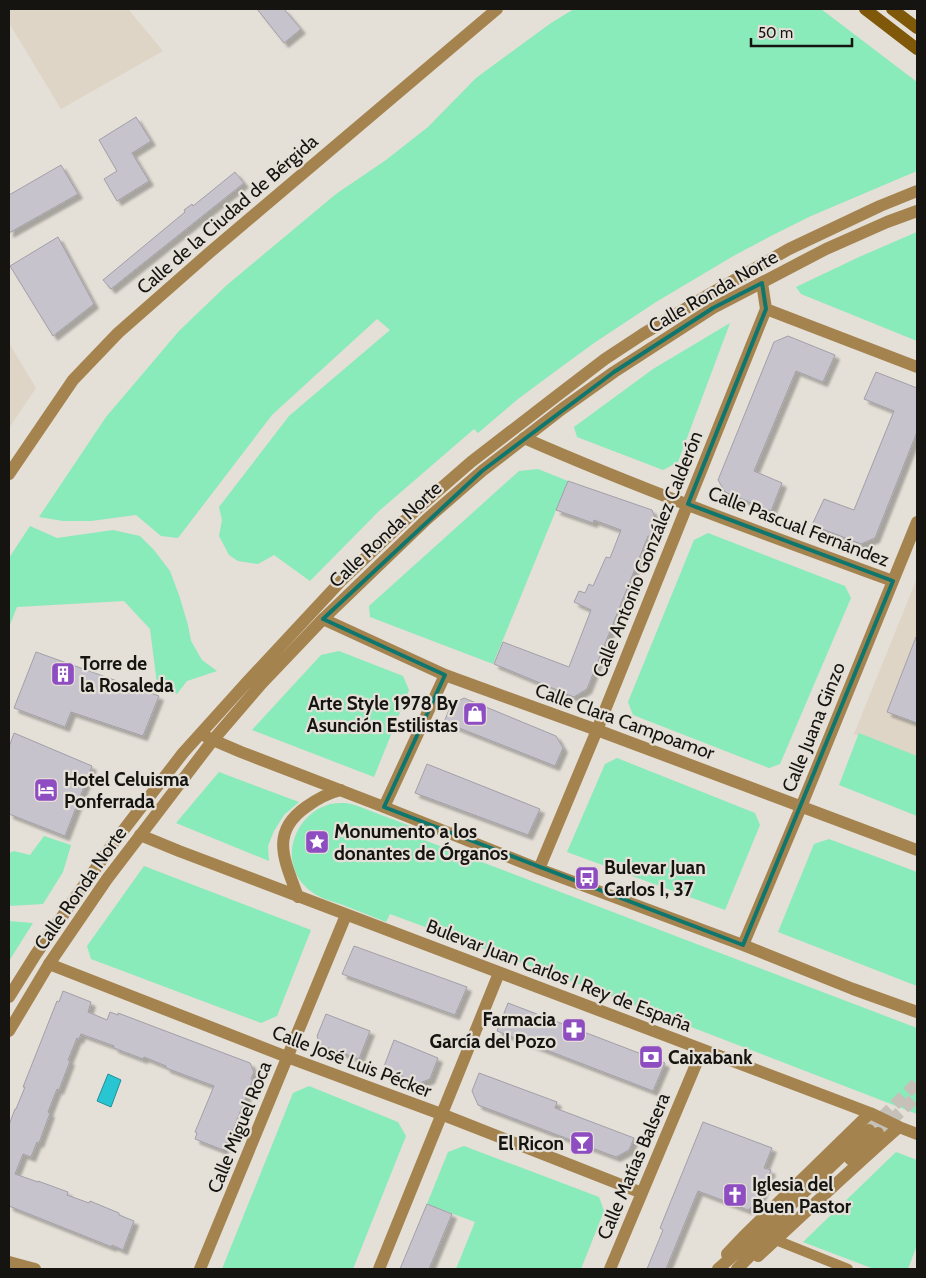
<svg xmlns="http://www.w3.org/2000/svg" width="926" height="1278" viewBox="0 0 926 1278" font-family="Cabin,sans-serif">
<style>
.built{fill:#ded5c6}
.green{fill:#89eaba}
.water{fill:#28c5d2;stroke:#229098}
.building{fill:#c6c3cc;stroke:#a29fa8;filter:url(#shadow)}
.lines{fill:none;stroke-linecap:round;stroke-linejoin:round}
.tertiary-tunnel{stroke:#c5c1b9;stroke-width:12;stroke-dasharray:12 6;stroke-linecap:butt}
.pedestrian{stroke:#a5834e;stroke-width:10}
.minor{stroke:#a5834e;stroke-width:12}
.tertiary{stroke:#a5834e;stroke-width:12}
.secondary{stroke:#7f5809;stroke-width:12}
.marked{fill:none;stroke:#0f766e;stroke-width:4;stroke-linejoin:round}
.labels{text-anchor:middle;stroke-width:4.5;stroke-linejoin:round;paint-order:stroke}
.street-label{font-size:19px;fill:#151411;stroke:#e4dfd7}
.poi-label{font-size:19px;font-weight:bold;fill:#151411;stroke:#e4dfd7;text-anchor:start}
</style>
<defs>
<filter id="shadow"><feDropShadow dx="4.5" dy="4.5" stdDeviation="1" flood-color="#0004"/></filter>
</defs>
<rect width="100%" height="100%" fill="#e4dfd7"/>
<path class="built" d="M9 9H128L163 51 61 109 9 23Z
M9 343 36 388 9 428Z
M917 578V760L854 734Z"/>
<path class="green" d="M574 9H821L917 82V171L811 216 769 237 735 255 656 302 594 343 553 373 518 399 478 433 474 429 379 511 310 581 274 555 258 564 238 561 229 555 219 536 222 520 219 507 289 416 390 330 377 319 272 415 178 538 161 536 136 515 91 521H63L39 517 106 417 179 331 227 285 336 194 386 160 428 127 476 78 551 23Z
M917 232V341L801 294 796 287 859 257Z
M730 323 678 462 663 470 577 437 574 427 653 369Z
M538 469 568 481 493 664 370 617 369 606 519 471Z
M30 526 57 538 113 530 140 536 154 550 170 571 179 595 188 625 191 641 202 660 217 671 187 681 177 694 157 684 150 629 124 601 17 607 9 627V558Z
M708 533 845 586 851 598 780 764 769 768 633 715 628 702 694 540Z
M339 651 403 676 409 690 374 777 252 730 321 655Z
M859 733 917 756V816L839 785Z
M617 758 755 813 760 825 725 910 567 852 605 764Z
M219 772 299 802 284 815 274 831 268 846 269 861 176 823Z
M346 803 355 805 426 832 424 840 917 1028V1114L595 990 390 914 386 922C372 916 357 911 343 905 331 901 318 898 308 889 281 866 290 824 320 808 323 807 327 805 330 804 335 803 341 803 346 803Z
M44 836 71 845 63 872 43 904 9 906V853L14 851 30 855Z
M829 839 917 872V986L778 932 814 844Z
M144 866 311 930 277 1016 261 1023 91 959 87 946Z
M9 921 33 923 9 961Z
M309 1086 398 1122 406 1136 353 1269H222L293 1093Z
M464 1146 599 1197 604 1211 581 1269H456L475 1222 427 1204 448 1152Z
M896 1152 917 1160V1245L908 1269H874L803 1242Z"/>
<path class="water" d="M108 1074 121 1080 111 1107 97 1101Z"/>
<path class="building" d="M257 9H284L301 29 284 43Z
M136 117 151 141 132 153 149 181 117 201 104 179 117 171 99 140Z
M61 165 78 194 9 233V195Z
M235 172 244 183 111 289 103 280 185 212 184 210 192 204 193 206Z
M58 237 94 304 53 336 10 266Z
M788 336 835 355 823 382 796 371 754 471 782 483 771 511 725 492 718 480 774 342Z
M876 372 917 388V432L875 538 861 544 812 525 824 499 854 510 894 411 864 399Z
M568 481 652 510 656 521 650 536H648L587 689 574 697 494 664 503 642 569 667 591 610 574 602 579 591 585 593 589 584 593 586 606 557 610 558 621 530 594 520 593 523 556 510Z
M916 637H917V723L887 712Z
M36 652 159 696 143 736 71 712 65 727 14 708Z
M464 698 556 736 563 748 555 766 444 722 451 705Z
M14 733 92 766 65 836 9 814V747Z
M427 764 540 809 528 835 415 793Z
M354 946 467 987 455 1015 342 974Z
M63 991 91 1002 88 1012 107 1020 110 1012 118 1015V1013L250 1063 254 1072 251 1079H253L228 1143 226 1142 223 1150 195 1139 197 1133 195 1132 214 1086 166 1068V1066L144 1057 143 1059 114 1048V1046L81 1034 79 1039 77 1038 68 1060 70 1061 59 1090 57 1089 48 1112 50 1113 39 1143 37 1142 31 1157 23 1154 15 1174 38 1182V1181L68 1192 67 1195 89 1203 90 1201 119 1213V1215L134 1221 123 1250 112 1245V1247L9 1206V1125L15 1109H16L25 1087H23L57 1001 59 1002Z
M508 1003 665 1063 653 1091 497 1031Z
M326 1014 370 1031 359 1059 320 1045 317 1036Z
M394 1040 438 1058 430 1079 420 1083 383 1069Z
M479 1073 557 1102 555 1108 634 1138 629 1150 616 1157 478 1105 472 1091Z
M703 1122 772 1148 764 1168 771 1170 760 1199 748 1210 698 1191 666 1269H647L663 1230 660 1228Z
M427 1204 452 1214 429 1269H400Z"/>
<g class="lines">
<path class="tertiary-tunnel" d="M869 1130 917 1083
M878 1133 917 1096"/>
<path class="pedestrian" d="M776 1240 848 1269"/>
<path class="minor" d="M762 283 766 309
M766 309 917 367
M524 438C645 491 770 536 893 581
M323 619 445 675 597 730 917 850
M201 734 213 740 241 752 384 807 539 869 743 945 853 989 917 1012
M384 807 445 675
M140 835 179 851 870 1113 899 1127 917 1134
M539 869 597 730 766 309
M298 897C285 861 269 833 306 807 317 799 328 793 341 790
M743 945 801 807 917 522
M49 964 287 1057 441 1114 642 1193
M727 1254 747 1233 870 1113
M758 1256C805 1213 851 1169 899 1127
M9 1262 35 1269
M200 1269 346 915
M379 1269 499 973
M610 1269 702 1050"/>
<path class="tertiary" d="M9 474 73 380 118 333 209 253 497 9
M9 997 36 954 112 845 183 753 247 682 341 581 417 509 471 462 554 398 605 359 643 334 710 294 789 249 880 206 917 191
M9 1031 49 964 107 879 213 740 262 683 323 619 427 519 482 471 562 409 614 372 713 308 826 249 887 222 917 211
M850 1159 878 1133
M718 1269 794 1202 869 1130
M737 1269 790 1216"/>
<path class="secondary" d="M865 9 917 49
M892 9 917 28"/>
</g>
<path class="marked" d="M762 283 766 309 688 504 893 581 743 945 384 807 445 675 323 619 482 471 614 372 713 308Z"/>
<defs>
<symbol id="building-square" viewBox="-11 -11 22 22"><rect x="-9" y="-9" width="18" height="18" rx="4" fill="#8f4dc2" stroke="#e4dfd7"/><path d="M-4-6H4V6H1V3H-1V6H-4ZM-2.5-4.3h1.7v1.8h-1.7ZM.8-4.3h1.7v1.8H.8ZM-2.5-1h1.7V.8h-1.7ZM.8-1h1.7V.8H.8Z" fill="#fff"/></symbol>
<symbol id="shop-square" viewBox="-11 -11 22 22"><rect x="-9" y="-9" width="18" height="18" rx="4" fill="#8f4dc2" stroke="#e4dfd7"/><path d="M-5-2.5h2.3a2.7 3.5 0 0 1 5.4 0H5L5.5 6h-11ZM-1.5-2.5h3a1.5 2.3 0 0 0-3 0Z" fill="#fff"/></symbol>
<symbol id="hotel-square" viewBox="-11 -11 22 22"><rect x="-9" y="-9" width="18" height="18" rx="4" fill="#8f4dc2" stroke="#e4dfd7"/><path d="M-6-4.5h1.5V1H6V5H4.5V3h-9V5H-6ZM-4 0a1.8 1.8 0 1 1 3.6 0ZM.5 0V-2.5h3Q6-2.5 6 0Z" fill="#fff"/></symbol>
<symbol id="sight-square" viewBox="-11 -11 22 22"><rect x="-9" y="-9" width="18" height="18" rx="4" fill="#8f4dc2" stroke="#e4dfd7"/><path d="M0-6L1.8-2.2L6-1.7L2.9 1.2L3.7 5.4L0 3.3L-3.7 5.4L-2.9 1.2L-6-1.7L-1.8-2.2Z" fill="#fff"/></symbol>
<symbol id="bus-square" viewBox="-11 -11 22 22"><rect x="-9" y="-9" width="18" height="18" rx="4" fill="#8f4dc2" stroke="#e4dfd7"/><path d="M-5-6H5V4H4V6H2V4H-2V6H-4V4H-5ZM-3.5-4V0h7V-4ZM-3.5 1.2v1.5H-2V1.2ZM2 1.2v1.5H3.5V1.2Z" fill="#fff"/></symbol>
<symbol id="pharmacy-square" viewBox="-11 -11 22 22"><rect x="-9" y="-9" width="18" height="18" rx="4" fill="#8f4dc2" stroke="#e4dfd7"/><path d="M-2-6h4v4h4v4h-4v4h-4v-4h-4v-4h4Z" fill="#fff"/></symbol>
<symbol id="bank-square" viewBox="-11 -11 22 22"><rect x="-9" y="-9" width="18" height="18" rx="4" fill="#8f4dc2" stroke="#e4dfd7"/><path d="M-6-4H6V4H-6ZM0-2.3a2.3 2.3 0 1 0 0 4.6a2.3 2.3 0 1 0 0-4.6Z" fill="#fff"/></symbol>
<symbol id="bar-square" viewBox="-11 -11 22 22"><rect x="-9" y="-9" width="18" height="18" rx="4" fill="#8f4dc2" stroke="#e4dfd7"/><path d="M-6-5H6L.8 .8V4.5H3.5V6h-7V4.5H-.8V.8Z" fill="#fff"/></symbol>
<symbol id="church-square" viewBox="-11 -11 22 22"><rect x="-9" y="-9" width="18" height="18" rx="4" fill="#8f4dc2" stroke="#e4dfd7"/><path d="M-1.2-6h2.4v3.5h3.3v2.4h-3.3V6h-2.4V-.1h-3.3v-2.4h3.3Z" fill="#fff"/></symbol>
</defs>
<g fill-rule="evenodd">
<use href="#building-square" x="49" y="660" width="28" height="28"/>
<use href="#shop-square" x="461" y="700" width="28" height="28"/>
<use href="#hotel-square" x="32" y="776" width="28" height="28"/>
<use href="#sight-square" x="303" y="828" width="28" height="28"/>
<use href="#bus-square" x="573" y="864" width="28" height="28"/>
<use href="#pharmacy-square" x="560" y="1016" width="28" height="28"/>
<use href="#bank-square" x="637" y="1043" width="28" height="28"/>
<use href="#bar-square" x="568" y="1129" width="28" height="28"/>
<use href="#church-square" x="721" y="1181" width="28" height="28"/>
</g>
<g class="labels">
<g class="street-label">
<text transform="translate(227 214) rotate(-41)" y="7">Calle de la Ciudad de Bérgida</text>
<text transform="translate(713 291) rotate(-30)" y="7">Calle Ronda Norte</text>
<text transform="translate(799 526) rotate(21)" y="7">Calle Pascual Fernández</text>
<text transform="translate(385 534) rotate(-43)" y="7">Calle Ronda Norte</text>
<text transform="translate(647 554) rotate(-68)" y="7">Calle Antonio González Calderón</text>
<text transform="translate(625 721) rotate(20)" y="7">Calle Clara Campoamor</text>
<text transform="translate(813 727) rotate(-68)" y="7">Calle Juana Ginzo</text>
<text transform="translate(80 888) rotate(-55)" y="7">Calle Ronda Norte</text>
<text transform="translate(559 975) rotate(21)" y="7">Bulevar Juan Carlos I Rey de España</text>
<text transform="translate(352 1061) rotate(21)" y="7">Calle José Luis Pécker</text>
<text transform="translate(239 1127) rotate(-68)" y="7">Calle Miguel Roca</text>
<text transform="translate(633 1166) rotate(-67)" y="7">Calle Matías Balsera</text>
</g>
<g class="poi-label">
<text x="80" y="670">Torre de<tspan x="80" dy="22">la Rosaleda</tspan></text>
<text x="458" y="710" text-anchor="end">Arte Style 1978 By<tspan x="458" dy="22">Asunción Estilistas</tspan></text>
<text x="64" y="786">Hotel Celuisma<tspan x="64" dy="22">Ponferrada</tspan></text>
<text x="334" y="838">Monumento a los<tspan x="334" dy="22">donantes de Órganos</tspan></text>
<text x="604" y="874">Bulevar Juan<tspan x="604" dy="22">Carlos I, 37</tspan></text>
<text x="556" y="1026" text-anchor="end">Farmacia<tspan x="556" dy="22">García del Pozo</tspan></text>
<text x="668" y="1064">Caixabank</text>
<text x="564" y="1150" text-anchor="end">El Ricon</text>
<text x="752" y="1191">Iglesia del<tspan x="752" dy="22">Buen Pastor</tspan></text>
</g>
</g>
<rect width="926" height="1278" fill="none" stroke="#151411" stroke-width="20"/>
<path d="M751 38v8h101v-8" fill="none" stroke="#151411" stroke-width="2.5"/>
<text x="758" y="38" font-size="15" fill="#151411" stroke="#e4dfd7" stroke-width="4" paint-order="stroke">50 m</text>
</svg>
